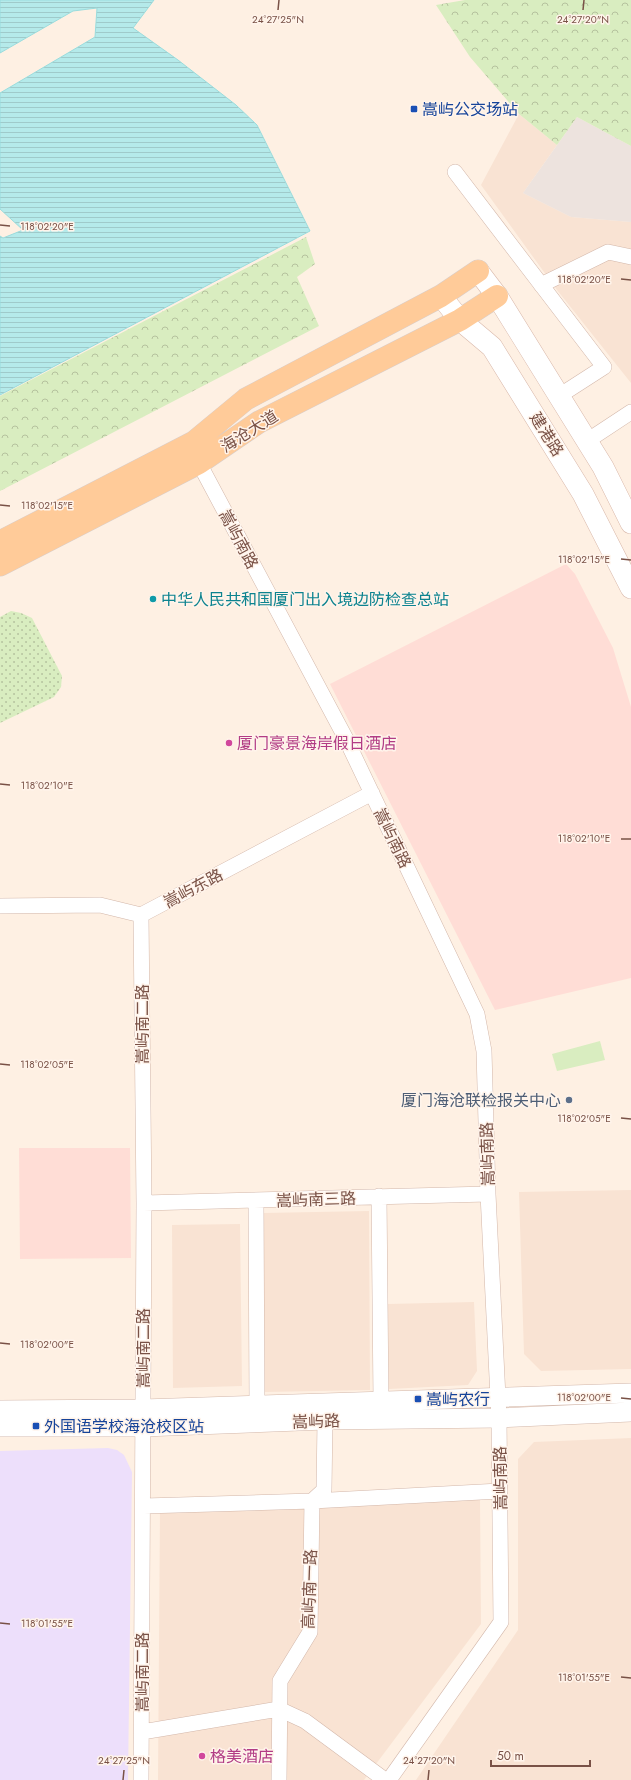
<svg xmlns="http://www.w3.org/2000/svg" width="631" height="1780" viewBox="0 0 631 1780" font-family="Jost,'Noto Sans SC',sans-serif">
<style>
.residential{fill:#f9e3d3}
.commercial{fill:#ffddd6}
.industrial{fill:#ede3de}
.education{fill:#eddffb}
.grass{fill:url(#grass-dots)}
.forest{fill:url(#forest-crowns)}
.pitch{fill:#d9edc0}
.water{fill:url(#water-rules);stroke:#9adcdd}
.lines{fill:none;stroke-linecap:round;stroke-linejoin:round}
.minor-casing{stroke:#d3b7aa;stroke-width:16}
.tertiary-casing{stroke:#d3b7aa;stroke-width:20}
.secondary-casing{stroke:#d9b8aa;stroke-width:22}
.primary-casing{stroke:#d9cecb;stroke-width:23}
.minor{stroke:#fff;stroke-width:15}
.tertiary{stroke:#fff;stroke-width:19}
.secondary{stroke:#fff;stroke-width:21}
.primary{stroke:#ffcb99;stroke-width:22}
.ticks{fill:none;stroke:#795146;stroke-width:1.5}
.transit-dot{fill:#1a4fb4;stroke:#fff4eb;stroke-width:1.5}
.culture-dot{fill:#0f9aa8;stroke:#fff4eb;stroke-width:1.5}
.hotel-dot{fill:#d1479c;stroke:#fff4eb;stroke-width:1.5}
.service-dot{fill:#5c6f8a;stroke:#fff4eb;stroke-width:1.5}
.labels{text-anchor:middle;stroke-width:3;stroke-linejoin:round;paint-order:stroke}
.transit-label{font-size:16px;fill:#164399;stroke:#fff4eb;text-anchor:start}
.street-label{font-size:16px;fill:#795146;stroke:#fff4eb}
.culture-label{font-size:16px;fill:#0d838f;stroke:#fff4eb;text-anchor:start}
.hotel-label{font-size:16px;fill:#b23c85;stroke:#fff4eb;text-anchor:start}
.service-label{font-size:16px;fill:#4e5e75;stroke:#fff4eb;text-anchor:end}
.ticks-label{font-size:10px;text-anchor:middle;fill:#795146;stroke:#fff4eb;stroke-width:3;stroke-linejoin:round;paint-order:stroke}
</style>
<defs>
<pattern id="grass-dots" width="8" height="8" patternUnits="userSpaceOnUse"><rect width="8" height="8" fill="#d9edc0"/><path d="M2 2h.1M6 6h.1" fill="none" stroke="#b5c29e" stroke-width="1.8" stroke-linecap="round"/></pattern>
<pattern id="forest-crowns" width="20" height="18" patternUnits="userSpaceOnUse"><rect width="20" height="18" fill="#d9edc0"/><path d="M2 6a3 3 0 1 1 6 0M12 15a3 3 0 1 1 6 0" fill="none" stroke="#b5c29e"/></pattern>
<pattern id="water-rules" width="6" height="5" patternUnits="userSpaceOnUse"><rect width="6" height="5" fill="#b5eaea"/><path d="M0 2.5h6" fill="none" stroke="#9fcaca"/></pattern>
</defs>
<rect width="100%" height="100%" fill="#fef0e3"/>
<path class="residential" d="M519 114 557 145 523 193 571 217 631 222V383L557 290 481 185Z
M631 1190V1369L541 1371 524 1354 519 1192Z
M369 1211 370 1390 265 1392 263 1213Z
M240 1224 242 1386 173 1388 172 1225Z
M474 1302 477 1371 468 1385 389 1389 388 1304Z
M631 1438V1780H416L518 1630V1459L534 1442Z
M480 1499 481 1624 364 1780H158L160 1510Z"/>
<path class="commercial" d="M566 564 575 574 613 648 631 707V978L495 1010 330 684Z
M19 1148H130L131 1258 20 1259Z"/>
<path class="industrial" d="M577 117 631 146V222L571 217 523 193Z"/>
<path class="education" d="M108 1448 117 1450 124 1455 132 1472 128 1780H0V1451Z"/>
<path class="grass" d="M11 611 21 613 32 618 62 676 61 687 54 697 0 723V617Z"/>
<path class="forest" d="M465 0H631V146L577 117 557 145 519 114 470 57 436 5Z
M306 237 315 264 297 277 319 326 0 491V396Z"/>
<path class="pitch" d="M600 1041 605 1060 557 1071 552 1054Z"/>
<path class="water" d="M0 0H154L133 28 178 60 236 105 257 125 310 231 0 395V236L3 238 23 230 0 209V93L95 37 97 8 73 11 0 53Z"/>
<g class="lines">
<defs>
<path id="minor" d="M455 172 604 367 559 396
M541 285 608 252 631 257
M587 441 631 412
M199 463 345 737 477 1014 484 1051 488 1194 499 1418 501 1622 389 1780
M0 906 100 905 141 915 372 793
M379 1196 381 1400
M256 1201 257 1405
M144 1203 488 1194
M144 1506 312 1501 500 1491
M142 1732 279 1709 305 1721 385 1780
M141 1780 144 1203 141 915
M279 1780 280 1681 310 1632 312 1501 324 1490 325 1420"/>
<path id="tertiary" d="M0 1410 143 1409 631 1393
M0 1427H143L325 1420 499 1418 631 1412"/>
<path id="secondary" d="M478 271 497 296 603 467 631 523
M441 296 460 320 492 347 583 494 631 588"/>
<path id="primary" d="M0 542 194 442 246 399 441 296 478 271
M0 565 199 463 259 422 460 320 497 296"/>
</defs>
<use href="#minor" class="minor-casing"/>
<use href="#tertiary" class="tertiary-casing"/>
<use href="#secondary" class="secondary-casing"/>
<use href="#primary" class="primary-casing"/>
<use href="#minor" class="minor"/>
<use href="#tertiary" class="tertiary"/>
<use href="#secondary" class="secondary"/>
<use href="#primary" class="primary"/>
</g>
<path class="ticks" d="M278 10 279 0M583 10 584 0M0 225 10 226M621 279 631 280M0 505 10 506M621 559 631 560M0 784 10 785M621 839H631M0 1064 10 1065M621 1118 631 1119M0 1343 10 1344M621 1398 631 1399M0 1623 10 1624M621 1677 631 1678M123 1780 124 1770M428 1780 429 1770"/>
<g class="transit-dot">
<rect x="410" y="105" width="8" height="8" rx="2"/>
<rect x="414" y="1395" width="8" height="8" rx="2"/>
<rect x="32" y="1422" width="8" height="8" rx="2"/>
</g>
<circle class="culture-dot" cx="153" cy="599" r="4"/>
<g class="hotel-dot">
<circle cx="229" cy="743" r="4"/>
<circle cx="202" cy="1756" r="4"/>
</g>
<circle class="service-dot" cx="569" cy="1100" r="4"/>
<g class="labels">
<g class="transit-label">
<text x="422" y="115">嵩屿公交场站</text>
<text x="426" y="1405">嵩屿农行</text>
<text x="44" y="1432">外国语学校海沧校区站</text>
</g>
<g class="street-label">
<text transform="translate(249 431) rotate(-32)" y="6">海沧大道</text>
<text transform="translate(547 434) rotate(58)" y="6">建港路</text>
<text transform="translate(239 539) rotate(62)" y="6">嵩屿南路</text>
<text transform="translate(393 838) rotate(64)" y="6">嵩屿南路</text>
<text transform="translate(193 888) rotate(-28)" y="6">嵩屿东路</text>
<text transform="translate(142 1024) rotate(-90)" y="6">嵩屿南二路</text>
<text transform="translate(487 1154) rotate(-92)" y="6">嵩屿南路</text>
<text transform="translate(316 1199) rotate(-2)" y="6">嵩屿南三路</text>
<text transform="translate(143 1348) rotate(-90)" y="6">嵩屿南二路</text>
<text transform="translate(316 1421) rotate(-2)" y="6">嵩屿路</text>
<text transform="translate(500 1478) rotate(-91)" y="6">嵩屿南路</text>
<text transform="translate(309 1589) rotate(-88)" y="6">高屿南一路</text>
<text transform="translate(142 1672) rotate(-90)" y="6">嵩屿南二路</text>
</g>
<g class="culture-label">
<text x="161" y="605">中华人民共和国厦门出入境边防检查总站</text>
</g>
<g class="hotel-label">
<text x="237" y="749">厦门豪景海岸假日酒店</text>
<text x="210" y="1762">格美酒店</text>
</g>
<g class="service-label">
<text x="561" y="1106">厦门海沧联检报关中心</text>
</g>
</g>
<g class="ticks-label">
<text x="278" y="23">24°27'25"N</text>
<text x="583" y="23">24°27'20"N</text>
<text x="47" y="230">118°02'20"E</text>
<text x="584" y="283">118°02'20"E</text>
<text x="47" y="509">118°02'15"E</text>
<text x="584" y="563">118°02'15"E</text>
<text x="47" y="789">118°02'10"E</text>
<text x="584" y="842">118°02'10"E</text>
<text x="47" y="1068">118°02'05"E</text>
<text x="584" y="1122">118°02'05"E</text>
<text x="47" y="1348">118°02'00"E</text>
<text x="584" y="1401">118°02'00"E</text>
<text x="47" y="1627">118°01'55"E</text>
<text x="584" y="1681">118°01'55"E</text>
<text x="124" y="1764">24°27'25"N</text>
<text x="429" y="1764">24°27'20"N</text>
</g>
<path d="M491 1760v6h99v-6" fill="none" stroke="#795146" stroke-width="2"/>
<text x="497" y="1760" font-size="12" fill="#795146" stroke="#fff4eb" stroke-width="3" paint-order="stroke">50 m</text>
</svg>
